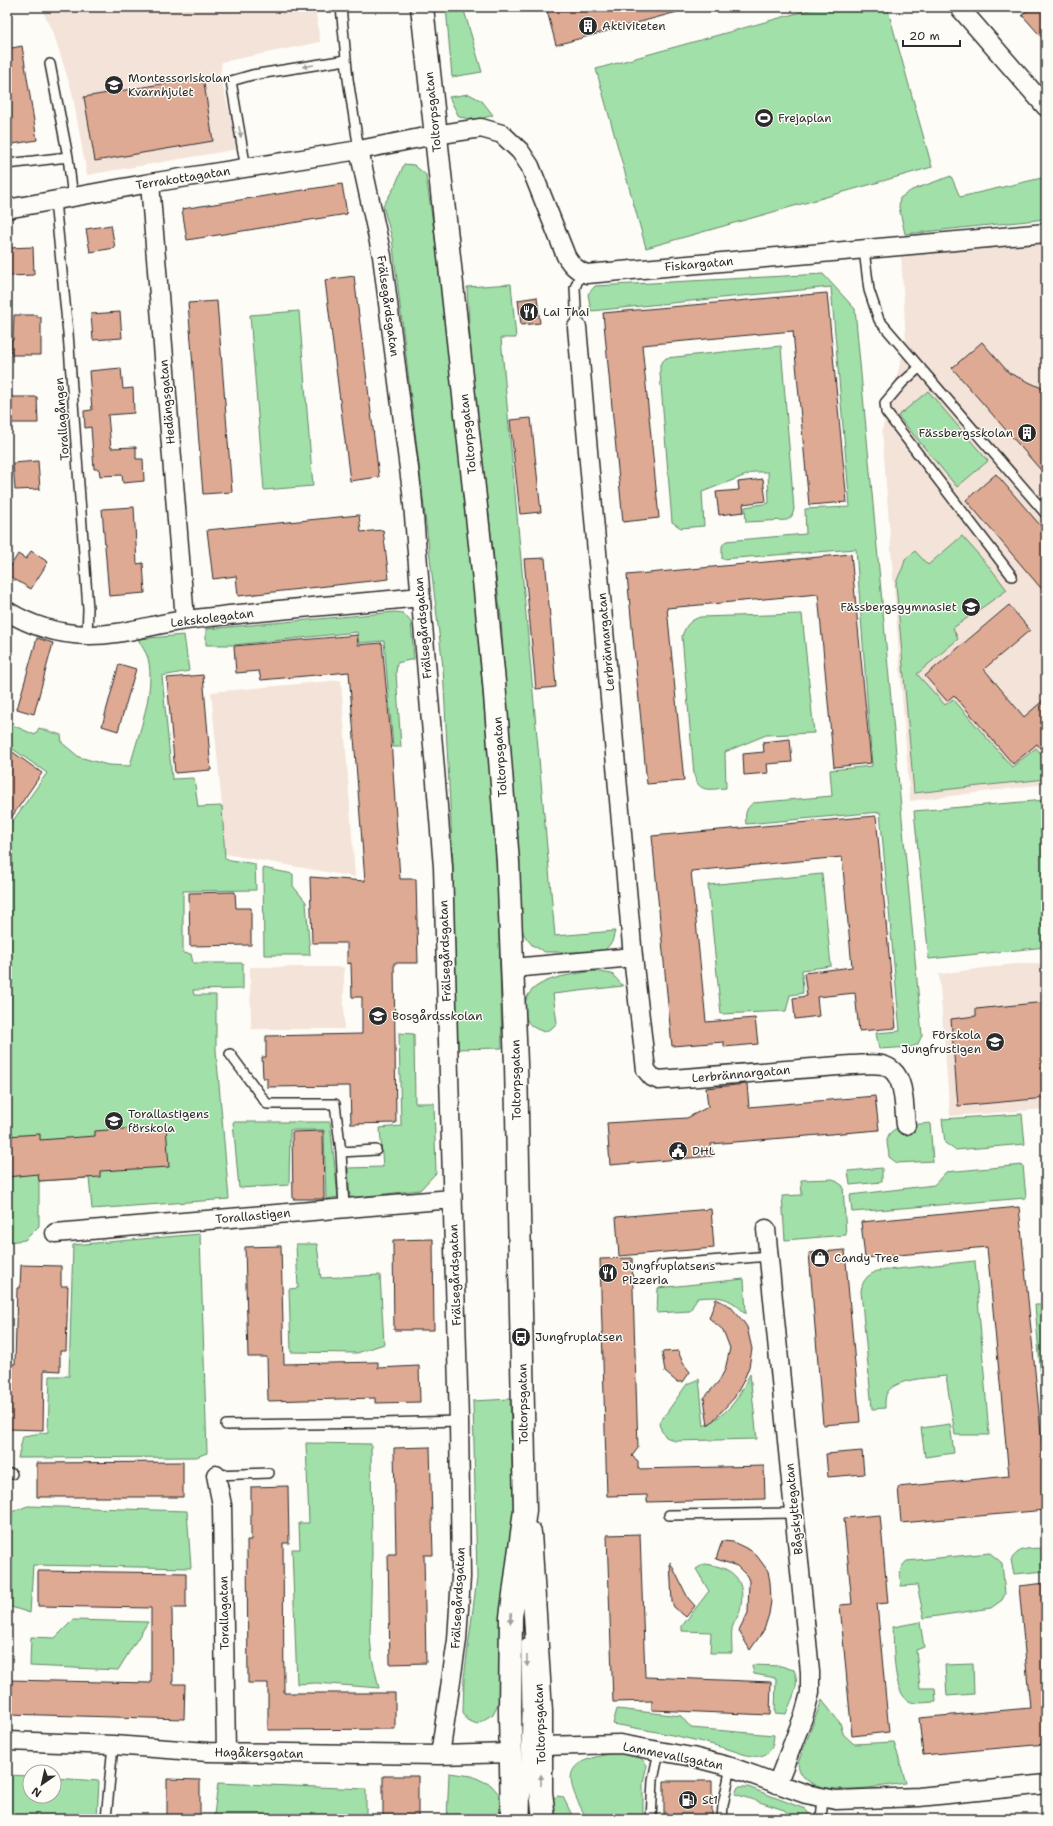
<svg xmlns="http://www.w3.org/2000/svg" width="1053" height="1826" viewBox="0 0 1053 1826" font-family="'Shantell Sans',sans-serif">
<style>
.built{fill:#f4e3d9;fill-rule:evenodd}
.green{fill:#a1e0a8;stroke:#66866a}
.building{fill:#dfaa94;stroke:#2b2b2b}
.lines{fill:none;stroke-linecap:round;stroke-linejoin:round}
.lane-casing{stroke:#2b2b2b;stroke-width:12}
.street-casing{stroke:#2b2b2b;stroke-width:21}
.secondary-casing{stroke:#2b2b2b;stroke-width:25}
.lane{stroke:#fdfcf7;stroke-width:9}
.street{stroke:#fdfcf7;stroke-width:18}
.secondary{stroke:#fdfcf7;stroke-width:22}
.oneway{fill:#9e9e9b}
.labels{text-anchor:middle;stroke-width:3;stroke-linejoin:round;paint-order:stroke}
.poi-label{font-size:12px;fill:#2b2b2b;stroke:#fdfcf7;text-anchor:start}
.street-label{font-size:12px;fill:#2b2b2b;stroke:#fdfcf7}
</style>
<rect width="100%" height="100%" fill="#fdfcf7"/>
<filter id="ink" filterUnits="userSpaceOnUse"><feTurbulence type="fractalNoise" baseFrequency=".025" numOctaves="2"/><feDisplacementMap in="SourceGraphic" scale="8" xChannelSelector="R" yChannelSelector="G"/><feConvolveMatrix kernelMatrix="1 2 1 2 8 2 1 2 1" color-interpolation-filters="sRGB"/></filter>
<g filter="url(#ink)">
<path class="built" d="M41 7H315L320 42 222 62 220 74 238 149 87 175 72 92 55 38ZM202 77 213 141 95 161 84 97Z
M1046 242V784L910 801 882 430 906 342 901 253Z
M341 680 355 877 225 854 222 806 211 692Z
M1014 964H1046V1109L950 1116 939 974Z
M250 967H344V1029H251Z"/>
<path class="green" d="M446 7H463L482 72 452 77Z
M819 7H887L932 167 646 248 596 69Z
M469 94 482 101 493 115 477 120 459 117 449 97Z
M404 164 414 165 426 175 436 245 470 548 497 851 502 1048 455 1049 453 863 443 667 392 238 383 206 395 186Z
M951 176 960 197 1046 177V219L905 234 899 207 900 198 912 190Z
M823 274 855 309 922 1035 918 1044 912 1047 879 1049 876 1033 900 1031 880 812 746 824C745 815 745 809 753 803L832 796 830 770 872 766 856 549 722 559V546L726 541 806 534 805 509 850 507 831 287 591 311 588 294 595 286Z
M511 284 516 338H501L555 936 615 931 612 942 605 950 590 952H545L532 945 524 935 519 919 501 618 472 374 467 287Z
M299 311 313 486 264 490 250 315Z
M781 346 794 509 792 516 787 520 746 522 745 507 769 503 768 472H754L702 492 704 526 681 528 672 522 660 373V364L666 358Z
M928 391 988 461 957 487 898 416Z
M962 536 992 570 1007 590 953 628 958 639 917 674 945 705 953 699 1012 767 1036 748 1043 756 1046 753V779L914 793 896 584C898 575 904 568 905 559L915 551 928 565Z
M396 612 403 613 411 622 414 659 397 663 396 673 401 747H393L384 641 359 643 357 632 234 645H206V629Z
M802 614 814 733 766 735 725 752 726 788C710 789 698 794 694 774L682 636C686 625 689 621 700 617Z
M184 635 189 671 162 676 172 779 194 778 198 807 222 806 225 859 255 864 256 890 183 891V953L191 954 193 963H243V989L193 990 194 995H216V1050L229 1199 92 1209 89 1178 39 1181V1226L25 1240 7 1242V823L9 820 12 822 47 773 7 745V724L8 723 35 735 39 728 61 735 62 743 79 757 108 765 130 766C138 735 156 690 148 658 146 652 141 645 138 639Z
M1046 800V947L929 959 914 811Z
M263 868 293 874V886L306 902 310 955H264Z
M822 874 831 966 802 970 803 993 790 995 786 1011 721 1014 708 885Z
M594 971 612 974 623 986 553 994 557 1023 552 1028 544 1032C531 1027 526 1024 525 1011 521 978 571 975 594 971Z
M399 1033 414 1034 415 1103H434L436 1173 420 1190 350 1198 348 1168 383 1167 380 1128 401 1126Z
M1022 1114 1025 1144 955 1150 945 1143 942 1119Z
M233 1122H330L338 1197 326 1199 324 1130H290L289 1185 239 1188Z
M930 1123 933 1161 897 1163 889 1157C889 1152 887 1146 887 1141 888 1123 917 1125 930 1123Z
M1023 1165 1026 1198 852 1212 850 1195 934 1185 946 1172Z
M882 1168V1182L850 1185 848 1171Z
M833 1179 843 1186 846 1235 785 1240 782 1196 802 1195 801 1180Z
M200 1234 207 1453 196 1457 18 1458 23 1436 48 1432 50 1376H69L73 1245Z
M296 1244H317L321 1278 380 1275 384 1344 357 1353 291 1352 289 1289 298 1288Z
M975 1261 989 1435H955L946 1376C931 1378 892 1378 886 1395 885 1399 885 1404 885 1408L872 1409 861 1291C863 1279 867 1276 877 1271Z
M744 1279 746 1314C728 1296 721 1296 697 1298L690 1311 657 1313 658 1288Z
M1035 1305H1046V1442Z
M750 1374 757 1439 675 1441 666 1437 661 1430 660 1422 687 1384 699 1379 704 1426C732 1410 736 1402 750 1374Z
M510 1399 514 1529 499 1702 493 1714 477 1724 467 1720 463 1712 464 1678 477 1578 473 1401Z
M950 1424 954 1453 925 1457 921 1428Z
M306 1443 371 1444 372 1554 370 1636 372 1658 379 1688 316 1683 297 1684 292 1549H300L299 1523H309Z
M28 1506 187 1511 191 1568 33 1565 30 1613 8 1606 7 1517 14 1511Z
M1046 1548V1571L1014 1574 1011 1560C1020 1546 1030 1549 1046 1548Z
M990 1553 1002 1563 1005 1594 1002 1600 991 1608 924 1618 917 1585 901 1586C900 1575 898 1568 907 1561Z
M704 1564C734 1567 747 1580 740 1611 738 1617 734 1622 732 1628 731 1636 732 1646 732 1653H710L711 1632 682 1631V1626L709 1591 696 1569Z
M73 1620 148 1622 118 1670 30 1666 31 1637 55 1638Z
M920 1622 924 1647 916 1650 920 1688H935L936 1702C929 1702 918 1704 911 1702 892 1696 894 1645 893 1627Z
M973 1664 974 1694 947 1696 945 1665Z
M752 1665 781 1666 794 1670C801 1685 791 1700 786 1714L775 1713 776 1678 754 1674Z
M822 1700 840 1723 844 1735 854 1744 894 1742 906 1783C879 1786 801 1803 798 1763Z
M617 1709 681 1716 691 1728 774 1735C773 1743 773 1751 764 1755 753 1759 741 1753 731 1750 692 1738 653 1731 613 1724Z
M618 1753 639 1756 647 1765 643 1782V1819H587C561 1773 564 1760 618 1753Z
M449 1773 472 1776 491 1785 499 1794 504 1803 503 1819H447Z
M7 1775 30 1776V1796H54V1778L99 1781 97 1819H7Z
M218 1783 366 1789V1815L364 1819H216L214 1815Z
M738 1787H748L805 1809 811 1816V1819H792V1816L784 1810 735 1794Z
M557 1796 563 1797 574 1819H553L551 1800Z"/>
<path class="building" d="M546 7H677V12L556 45Z
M1031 7H1046V42L1022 15Z
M22 46 37 140 7 145V49Z
M203 77 213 141 95 161 84 97Z
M342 184 347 214 187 240 182 209Z
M111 225 115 248 90 252 86 229Z
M33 247 34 275 9 276 8 248Z
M354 276 379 477 350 481 325 280Z
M827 293 847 502 809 505 793 331 642 345 659 518 623 522 603 313Z
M537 297 540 323 521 325 518 300Z
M217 301 232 492 203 494 188 303Z
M120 312 122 338 93 340 91 314Z
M14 315H37V317H41V355H11V340H13Z
M982 342 1009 373 1046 390V476L952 368Z
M121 368 123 389 133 388 134 413 108 415 111 448 136 447V459H143L144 481 123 483 122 475 100 476 99 469H94L91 427 85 428 84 411 92 410 89 371Z
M7 397H37L38 423H7Z
M531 418 541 512 520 514 510 420Z
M38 461 40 489 15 490 13 463Z
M996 474 1046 532V594L966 500Z
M763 479 766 501 743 504 744 512 719 515 716 492 739 490 738 482Z
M134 507 137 564 143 563 145 593 109 596 102 509Z
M359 515 361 532 383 530 389 579 238 596 236 576 213 579 207 530Z
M31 551 48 562 31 589 7 575V572L18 554 26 559Z
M851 554 871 763 834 767 818 594 667 608 684 781 647 784 627 575Z
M545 558 556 687 536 689 524 559Z
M1009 605 1030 630 984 669 1024 717 1046 698V755L1037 744 1013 764 954 695 947 701 925 676Z
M357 635 358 645 382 643 391 739 400 879H416L418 963H394L396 1123 351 1124 350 1086 267 1087V1078H263L262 1057H266V1036L362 1034V997H352L351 963 347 964V943H312L310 877 365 881 349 672 261 680 259 671 236 673 234 646Z
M37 638 53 643 34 714 17 709Z
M119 664 136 669 118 731 102 726Z
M203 675 211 770 175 773 167 678Z
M790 739 792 762 767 764 768 773 744 775 743 754 764 752 763 742Z
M7 748 42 773 7 824Z
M876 816 896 1028 859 1031 855 993 817 997 819 1016 795 1019 793 998 807 996 804 973 852 967 842 857 691 871 706 1022 755 1018 758 1044 724 1047V1042L672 1046 652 836Z
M235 892 236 908H251V945L190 946 189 893Z
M1046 1002V1098L958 1106 951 1019 976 1016V1009Z
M747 1084 749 1107 875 1096 879 1130 711 1144 713 1156 610 1165 607 1123 687 1118 708 1107 706 1088Z
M166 1126 169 1167 100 1171V1177L39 1181 38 1174 7 1177V1136L40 1134V1140L95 1136V1131Z
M323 1131 324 1199H293L292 1132Z
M1019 1207 1046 1484V1510L901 1523 898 1487 1009 1476 987 1247 865 1258 861 1222Z
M711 1209 714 1248 619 1256 616 1217Z
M433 1239 434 1330H394L393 1240Z
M281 1246 284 1364 378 1362V1368L419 1366 420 1402 375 1403V1398L268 1401 267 1357H248L245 1247Z
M845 1250 860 1422 823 1425 809 1253Z
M632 1258 638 1448 632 1456 638 1461V1469L764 1466 765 1499 647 1502V1495L607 1496 600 1259Z
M21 1265 61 1266V1286H68L66 1351H60V1371L44 1370 43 1430 7 1429V1364H15L17 1288H20Z
M716 1299 730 1306 742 1320 747 1327 752 1349 749 1367 743 1382 734 1398 708 1426 704 1398 719 1381 725 1370 730 1348 723 1330 709 1318Z
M678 1351 683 1363 690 1372 683 1382H677L665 1372 662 1352Z
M430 1447 433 1555H424L426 1663 390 1664 388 1554H396L394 1448Z
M862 1451 864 1474 828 1477 826 1454Z
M183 1462V1497H37V1463Z
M288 1486 289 1543H283L284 1693H395V1729L268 1730V1683H248L247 1540H251V1487Z
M880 1515 888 1603 877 1604 889 1732 852 1736 840 1605 852 1604 844 1518Z
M640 1534 645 1677 771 1682 770 1715 652 1710V1701L613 1702 607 1535Z
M722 1541 733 1542 750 1550 757 1556 768 1571 770 1582 771 1601 769 1614 764 1630 750 1650 739 1631 748 1613 749 1581 747 1576 737 1566 716 1559Z
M670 1562 688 1598 695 1606 686 1617 674 1607 672 1602Z
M38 1571 186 1573V1608H172L173 1684H185L184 1719 7 1714V1680L151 1683V1608L38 1606Z
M1046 1583V1744L923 1755 919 1718 1030 1708 1019 1586Z
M383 1776H418V1819H383Z
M167 1779 200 1780V1819H167Z
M664 1781H712V1819H664Z"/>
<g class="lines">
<defs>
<path id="lane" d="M341 7 348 79 359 150
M50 64 68 157 73 198
M7 164 68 157
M246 169 231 81 252 75 346 60
M55 201 68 333 88 609 87 635
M864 250 869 290 879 320 1046 514
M577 327 575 288 581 272
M920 367 902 383 885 403 886 412 1012 576
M230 1054 267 1104H335L341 1152 376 1150
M341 1152 344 1207
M661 1265 769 1256
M226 1425 382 1423 459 1421
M7 1474H12
M216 1475 269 1473
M669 1515 794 1513
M106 1819 113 1745
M525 1819 527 1712 526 1643
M651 1819 653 1780 659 1751
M722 1819 723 1805 731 1767
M821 1819 823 1798"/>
<path id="street" d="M959 7 1046 107
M359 150 382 256 412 492 443 867 459 1421 461 1577 457 1640 440 1755
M150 183 185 620
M7 209 150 183 359 150 435 135 481 128 502 134 520 151 530 166 566 256C571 265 577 271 587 274L1046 233
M577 327 633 957 646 1070 652 1077 659 1080 851 1065C861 1065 873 1063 882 1065 907 1071 903 1106 906 1125
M7 611C31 626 59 634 87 635 120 636 153 624 186 620 264 610 342 605 421 597
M513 968 633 957
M766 1229 810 1672V1693L804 1715 777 1784
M55 1233 452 1199
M216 1475 222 1505 226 1752
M7 1741 113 1745 208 1752 440 1755 511 1753
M542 1746 620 1744 692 1757 731 1767 806 1794 836 1800 919 1797 1046 1784"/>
<path id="secondary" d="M422 7 485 590 494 682 508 862 516 1064 525 1510 511 1617 510 1711 512 1819
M530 1533 541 1712V1792L544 1819"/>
</defs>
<use href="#lane" class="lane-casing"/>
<use href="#street" class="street-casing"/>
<use href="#secondary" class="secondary-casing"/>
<use href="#lane" class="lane"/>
<use href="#street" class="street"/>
<use href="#secondary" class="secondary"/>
</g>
<defs><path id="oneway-solid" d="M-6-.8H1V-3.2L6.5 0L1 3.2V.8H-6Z"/></defs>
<g class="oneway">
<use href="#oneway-solid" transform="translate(308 66) rotate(171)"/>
<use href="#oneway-solid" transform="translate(240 132) rotate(80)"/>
<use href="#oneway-solid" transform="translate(511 1618) rotate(93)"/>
<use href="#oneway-solid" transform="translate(527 1661) rotate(89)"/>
<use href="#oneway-solid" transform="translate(541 1780) rotate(-89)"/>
</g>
</g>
<defs>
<symbol id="building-disc" viewBox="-11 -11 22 22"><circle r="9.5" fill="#2b2b2b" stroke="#fdfcf7"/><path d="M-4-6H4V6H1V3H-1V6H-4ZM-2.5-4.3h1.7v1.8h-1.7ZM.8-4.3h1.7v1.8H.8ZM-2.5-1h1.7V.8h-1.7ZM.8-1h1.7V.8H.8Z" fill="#fff"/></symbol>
<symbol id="school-disc" viewBox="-11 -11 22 22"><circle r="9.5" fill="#2b2b2b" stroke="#fdfcf7"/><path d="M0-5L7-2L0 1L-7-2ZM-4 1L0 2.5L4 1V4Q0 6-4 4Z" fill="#fff"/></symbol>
<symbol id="stadium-disc" viewBox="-11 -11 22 22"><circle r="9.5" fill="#2b2b2b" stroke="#fdfcf7"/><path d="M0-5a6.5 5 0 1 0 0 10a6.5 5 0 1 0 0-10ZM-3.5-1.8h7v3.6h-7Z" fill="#fff"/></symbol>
<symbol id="restaurant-disc" viewBox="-11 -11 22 22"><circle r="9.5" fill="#2b2b2b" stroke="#fdfcf7"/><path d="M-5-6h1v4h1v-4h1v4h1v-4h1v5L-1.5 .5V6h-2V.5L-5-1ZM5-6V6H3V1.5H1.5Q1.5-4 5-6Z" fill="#fff"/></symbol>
<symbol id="civic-disc" viewBox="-11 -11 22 22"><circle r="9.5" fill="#2b2b2b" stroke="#fdfcf7"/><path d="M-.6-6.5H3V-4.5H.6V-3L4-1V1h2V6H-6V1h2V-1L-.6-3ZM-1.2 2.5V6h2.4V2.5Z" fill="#fff"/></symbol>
<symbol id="shop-disc" viewBox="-11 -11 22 22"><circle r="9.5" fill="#2b2b2b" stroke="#fdfcf7"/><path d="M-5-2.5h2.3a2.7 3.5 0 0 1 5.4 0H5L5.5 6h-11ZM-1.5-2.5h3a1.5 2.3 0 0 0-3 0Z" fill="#fff"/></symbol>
<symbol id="bus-disc" viewBox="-11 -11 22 22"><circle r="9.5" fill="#2b2b2b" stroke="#fdfcf7"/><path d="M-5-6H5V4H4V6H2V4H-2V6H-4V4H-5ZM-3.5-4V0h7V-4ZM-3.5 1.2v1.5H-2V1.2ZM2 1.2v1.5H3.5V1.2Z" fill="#fff"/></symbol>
<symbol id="fuel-disc" viewBox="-11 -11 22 22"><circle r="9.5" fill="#2b2b2b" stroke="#fdfcf7"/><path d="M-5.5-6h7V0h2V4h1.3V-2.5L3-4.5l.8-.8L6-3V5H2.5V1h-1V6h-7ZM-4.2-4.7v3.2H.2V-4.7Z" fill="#fff"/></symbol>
</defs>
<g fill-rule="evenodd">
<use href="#building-disc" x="577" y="15" width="22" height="22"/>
<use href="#school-disc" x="103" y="74" width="22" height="22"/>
<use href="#stadium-disc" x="753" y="107" width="22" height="22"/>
<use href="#restaurant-disc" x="518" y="301" width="22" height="22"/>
<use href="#building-disc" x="1016" y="422" width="22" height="22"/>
<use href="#school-disc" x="960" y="596" width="22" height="22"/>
<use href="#school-disc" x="367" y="1005" width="22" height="22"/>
<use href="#school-disc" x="984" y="1031" width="22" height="22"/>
<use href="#school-disc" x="103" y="1110" width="22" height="22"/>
<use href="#civic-disc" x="667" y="1140" width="22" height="22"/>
<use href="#shop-disc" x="809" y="1247" width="22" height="22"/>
<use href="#restaurant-disc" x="597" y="1262" width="22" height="22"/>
<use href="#bus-disc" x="510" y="1326" width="22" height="22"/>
<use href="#fuel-disc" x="677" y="1789" width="22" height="22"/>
</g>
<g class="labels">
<g class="poi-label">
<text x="602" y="30">Aktiviteten</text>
<text x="128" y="82">Montessoriskolan<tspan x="128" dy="14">Kvarnhjulet</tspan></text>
<text x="778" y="122">Frejaplan</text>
<text x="543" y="316">Lai Thai</text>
<text x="1013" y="437" text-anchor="end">Fässbergsskolan</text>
<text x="957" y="611" text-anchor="end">Fässbergsgymnasiet</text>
<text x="392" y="1020">Bosgårdsskolan</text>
<text x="981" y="1039" text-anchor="end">Förskola<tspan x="981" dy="14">Jungfrustigen</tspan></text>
<text x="128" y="1118">Torallastigens<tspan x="128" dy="14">förskola</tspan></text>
<text x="692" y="1155">DHL</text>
<text x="834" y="1262">Candy Tree</text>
<text x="622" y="1270">Jungfruplatsens<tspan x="622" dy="14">Pizzeria</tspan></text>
<text x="535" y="1341">Jungfruplatsen</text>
<text x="702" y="1804">St1</text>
</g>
<g class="street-label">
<text transform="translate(433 112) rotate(-96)" y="4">Toltorpsgatan</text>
<text transform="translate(183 178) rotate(-9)" y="4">Terrakottagatan</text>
<text transform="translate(699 264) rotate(-5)" y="4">Fiskargatan</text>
<text transform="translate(388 306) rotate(82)" y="4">Frälsegårdsgatan</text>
<text transform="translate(167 402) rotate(-95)" y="4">Hedängsgatan</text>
<text transform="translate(62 419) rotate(-94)" y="4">Torallagången</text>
<text transform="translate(468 434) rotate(-96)" y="4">Toltorpsgatan</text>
<text transform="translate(212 618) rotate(-7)" y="4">Lekskolegatan</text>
<text transform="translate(423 628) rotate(-95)" y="4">Frälsegårdsgatan</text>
<text transform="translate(606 642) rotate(-95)" y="4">Lerbrännargatan</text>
<text transform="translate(500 757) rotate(-94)" y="4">Toltorpsgatan</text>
<text transform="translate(445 951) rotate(-92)" y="4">Frälsegårdsgatan</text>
<text transform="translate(741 1074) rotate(-5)" y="4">Lerbrännargatan</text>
<text transform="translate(516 1080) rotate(-91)" y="4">Toltorpsgatan</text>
<text transform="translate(253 1216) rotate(-5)" y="4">Torallastigen</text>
<text transform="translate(455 1275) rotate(-92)" y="4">Frälsegårdsgatan</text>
<text transform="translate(523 1404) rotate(-91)" y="4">Toltorpsgatan</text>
<text transform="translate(794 1509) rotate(-96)" y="4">Bågskyttegatan</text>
<text transform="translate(458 1598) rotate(-87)" y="4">Frälsegårdsgatan</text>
<text transform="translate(224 1613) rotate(-91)" y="4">Torallagatan</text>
<text transform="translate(540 1724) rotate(-92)" y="4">Toltorpsgatan</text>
<text transform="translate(259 1753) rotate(1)" y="4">Hagåkersgatan</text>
<text transform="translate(673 1756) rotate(11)" y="4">Lammevallsgatan</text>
</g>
</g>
<rect width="1053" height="1826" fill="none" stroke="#fdfcf7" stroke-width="24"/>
<rect x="12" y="12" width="1029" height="1802" fill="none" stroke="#2b2b2b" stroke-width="1.5" filter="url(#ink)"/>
<g transform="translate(42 1784) rotate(214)"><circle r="19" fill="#fdfcf7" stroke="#a9a8a5"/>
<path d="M0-3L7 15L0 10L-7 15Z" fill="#2b2b2b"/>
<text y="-6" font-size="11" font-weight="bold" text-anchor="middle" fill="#2b2b2b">N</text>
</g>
<path d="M903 40v6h57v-6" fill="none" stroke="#2b2b2b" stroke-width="2"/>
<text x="909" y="40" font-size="12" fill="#2b2b2b" stroke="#fdfcf7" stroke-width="3" paint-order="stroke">20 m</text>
</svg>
